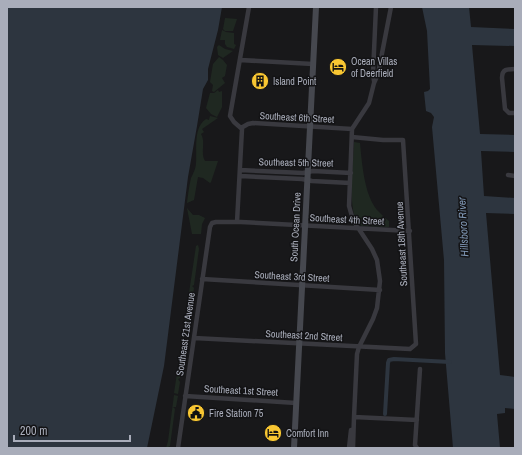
<svg xmlns="http://www.w3.org/2000/svg" width="522" height="455" viewBox="0 0 522 455" font-family="'Archivo Narrow',sans-serif">
<style>
.green{fill:#1f2821}
.water{fill:#2d353f}
.lines{fill:none;stroke-linecap:round;stroke-linejoin:round}
.canal{stroke:#2d353f;stroke-width:4}
.minor{stroke:#39393f;stroke-width:4.5}
.secondary{stroke:#46484f;stroke-width:6}
.labels{text-anchor:middle;stroke-width:3;stroke-linejoin:round;paint-order:stroke}
.poi-label{font-size:10px;fill:#a9adba;stroke:#131315;text-anchor:start}
.street-label{font-size:10px;fill:#a9adba;stroke:#131315}
.water-label{font-size:11px;font-style:italic;fill:#8098b6;stroke:#131315}
</style>
<rect width="100%" height="100%" fill="#18181a"/>
<path class="green" d="M225 18 237 19 233 31H225L223 29Z
M222 30 226 32 234 33V44L236 45 234 49 227 47 225 44V40H220Z
M219 45 225 49 233 51 223 58 218 55 217 47Z
M219 57 223 60 227 65 225 76 222 78 225 83 214 92 212 91 213 85 210 82 213 64Z
M218 90 219 92 222 91V107L217 117 211 114 206 108 210 93H214Z
M210 116 218 118 202 129 204 132 201 134C206 142 200 153 205 161H218L211 182 210 183 203 178 198 177 194 200 187 203C188 195 189 186 191 178 193 174 196 168 196 163 197 150 193 127 206 119L209 120Z
M354 142 360 143C362 163 364 194 377 210 381 214 385 218 389 221V227L362 226C345 218 354 159 354 142Z
M187 208 193 215H199L205 218 202 224 201 234H192Z
M198 245 199 249 194 285 192 286 194 288 187 334 183 337 185 339 180 378 178 379 180 382 178 394 174 393 196 246Z
M174 395 178 396 176 407H173L175 409 170 446 166 448 168 441Z"/>
<path class="water" d="M7 7H222L218 30 208 69V80L203 89 197 126 188 177 164 366 147 448H7Z
M422 7H469L471 27 515 29V46L472 45 480 134 515 135V152L481 151 484 196 515 198V214L486 213 500 375 515 377V409L505 408V413L497 414 500 448H453L445 353 444 260 432 127 434 117 431 113 426 111 424 92 428 91 430 89 427 31Z"/>
<g class="lines">
<path class="canal" d="M385 414 388 363 389 360 394 359 450 362"/>
<path class="minor" d="M240 60 313 64
M515 69C507 69 502 69 502 78L505 109 509 113H515
M374 81 373 73 376 7
M241 128 248 124 253 123 352 129
M240 170 303 173 313 171 351 173
M508 175 515 176
M240 176 302 179 312 181 350 183
M237 222 242 129 234 122 230 116 249 7
M202 279 380 290
M194 338 410 349 416 344 403 140H383L352 137
M185 396 296 403
M354 417 417 420
M178 448 210 227 212 223 216 222H241L410 231
M349 448 351 430
M353 448 354 417 357 354 359 347 373 319 377 308 380 281 377 260 372 249 353 220 349 206 352 129 369 103 374 83 378 74 391 7
M417 448 415 445 420 369"/>
<path class="secondary" d="M294 448 316 7"/>
</g>
<defs>
<symbol id="hotel-disc" viewBox="-11 -11 22 22"><circle r="9.5" fill="#f8c632" stroke="#131315"/><path d="M-6-4.5h1.5V1H6V5H4.5V3h-9V5H-6ZM-4 0a1.8 1.8 0 1 1 3.6 0ZM.5 0V-2.5h3Q6-2.5 6 0Z" fill="#111"/></symbol>
<symbol id="building-disc" viewBox="-11 -11 22 22"><circle r="9.5" fill="#f8c632" stroke="#131315"/><path d="M-4-6H4V6H1V3H-1V6H-4ZM-2.5-4.3h1.7v1.8h-1.7ZM.8-4.3h1.7v1.8H.8ZM-2.5-1h1.7V.8h-1.7ZM.8-1h1.7V.8H.8Z" fill="#111"/></symbol>
<symbol id="civic-disc" viewBox="-11 -11 22 22"><circle r="9.5" fill="#f8c632" stroke="#131315"/><path d="M-.6-6.5H3V-4.5H.6V-3L4-1V1h2V6H-6V1h2V-1L-.6-3ZM-1.2 2.5V6h2.4V2.5Z" fill="#111"/></symbol>
</defs>
<g fill-rule="evenodd">
<use href="#hotel-disc" x="328" y="57" width="20" height="20"/>
<use href="#building-disc" x="250" y="71" width="20" height="20"/>
<use href="#civic-disc" x="186" y="403" width="20" height="20"/>
<use href="#hotel-disc" x="263" y="423" width="20" height="20"/>
</g>
<g class="labels">
<g class="poi-label">
<text x="351" y="65">Ocean Villas<tspan x="351" dy="12">of Deerfield</tspan></text>
<text x="273" y="85">Island Point</text>
<text x="209" y="417">Fire Station 75</text>
<text x="286" y="437">Comfort Inn</text>
</g>
<g class="street-label">
<text transform="translate(297 117) rotate(3)" y="4">Southeast 6th Street</text>
<text transform="translate(296 162) rotate(1)" y="4">Southeast 5th Street</text>
<text transform="translate(347 219) rotate(3)" y="4">Southeast 4th Street</text>
<text transform="translate(295 227) rotate(-87)" y="4">South Ocean Drive</text>
<text transform="translate(401 244) rotate(-93)" y="4">Southeast 18th Avenue</text>
<text transform="translate(292 276) rotate(3)" y="4">Southeast 3rd Street</text>
<text transform="translate(185 334) rotate(-82)" y="4">Southeast 21st Avenue</text>
<text transform="translate(304 335) rotate(3)" y="4">Southeast 2nd Street</text>
<text transform="translate(241 390) rotate(3)" y="4">Southeast 1st Street</text>
</g>
<g class="water-label">
<text transform="translate(463 227) rotate(-93)" y="4">Hillsboro River</text>
</g>
</g>
<rect width="522" height="455" fill="none" stroke="#a9adba" stroke-width="16"/>
<path d="M14 435v6h116v-6" fill="none" stroke="#a9adba" stroke-width="2"/>
<text x="20" y="435" font-size="12" fill="#a9adba" stroke="#131315" stroke-width="3" paint-order="stroke">200 m</text>
</svg>
